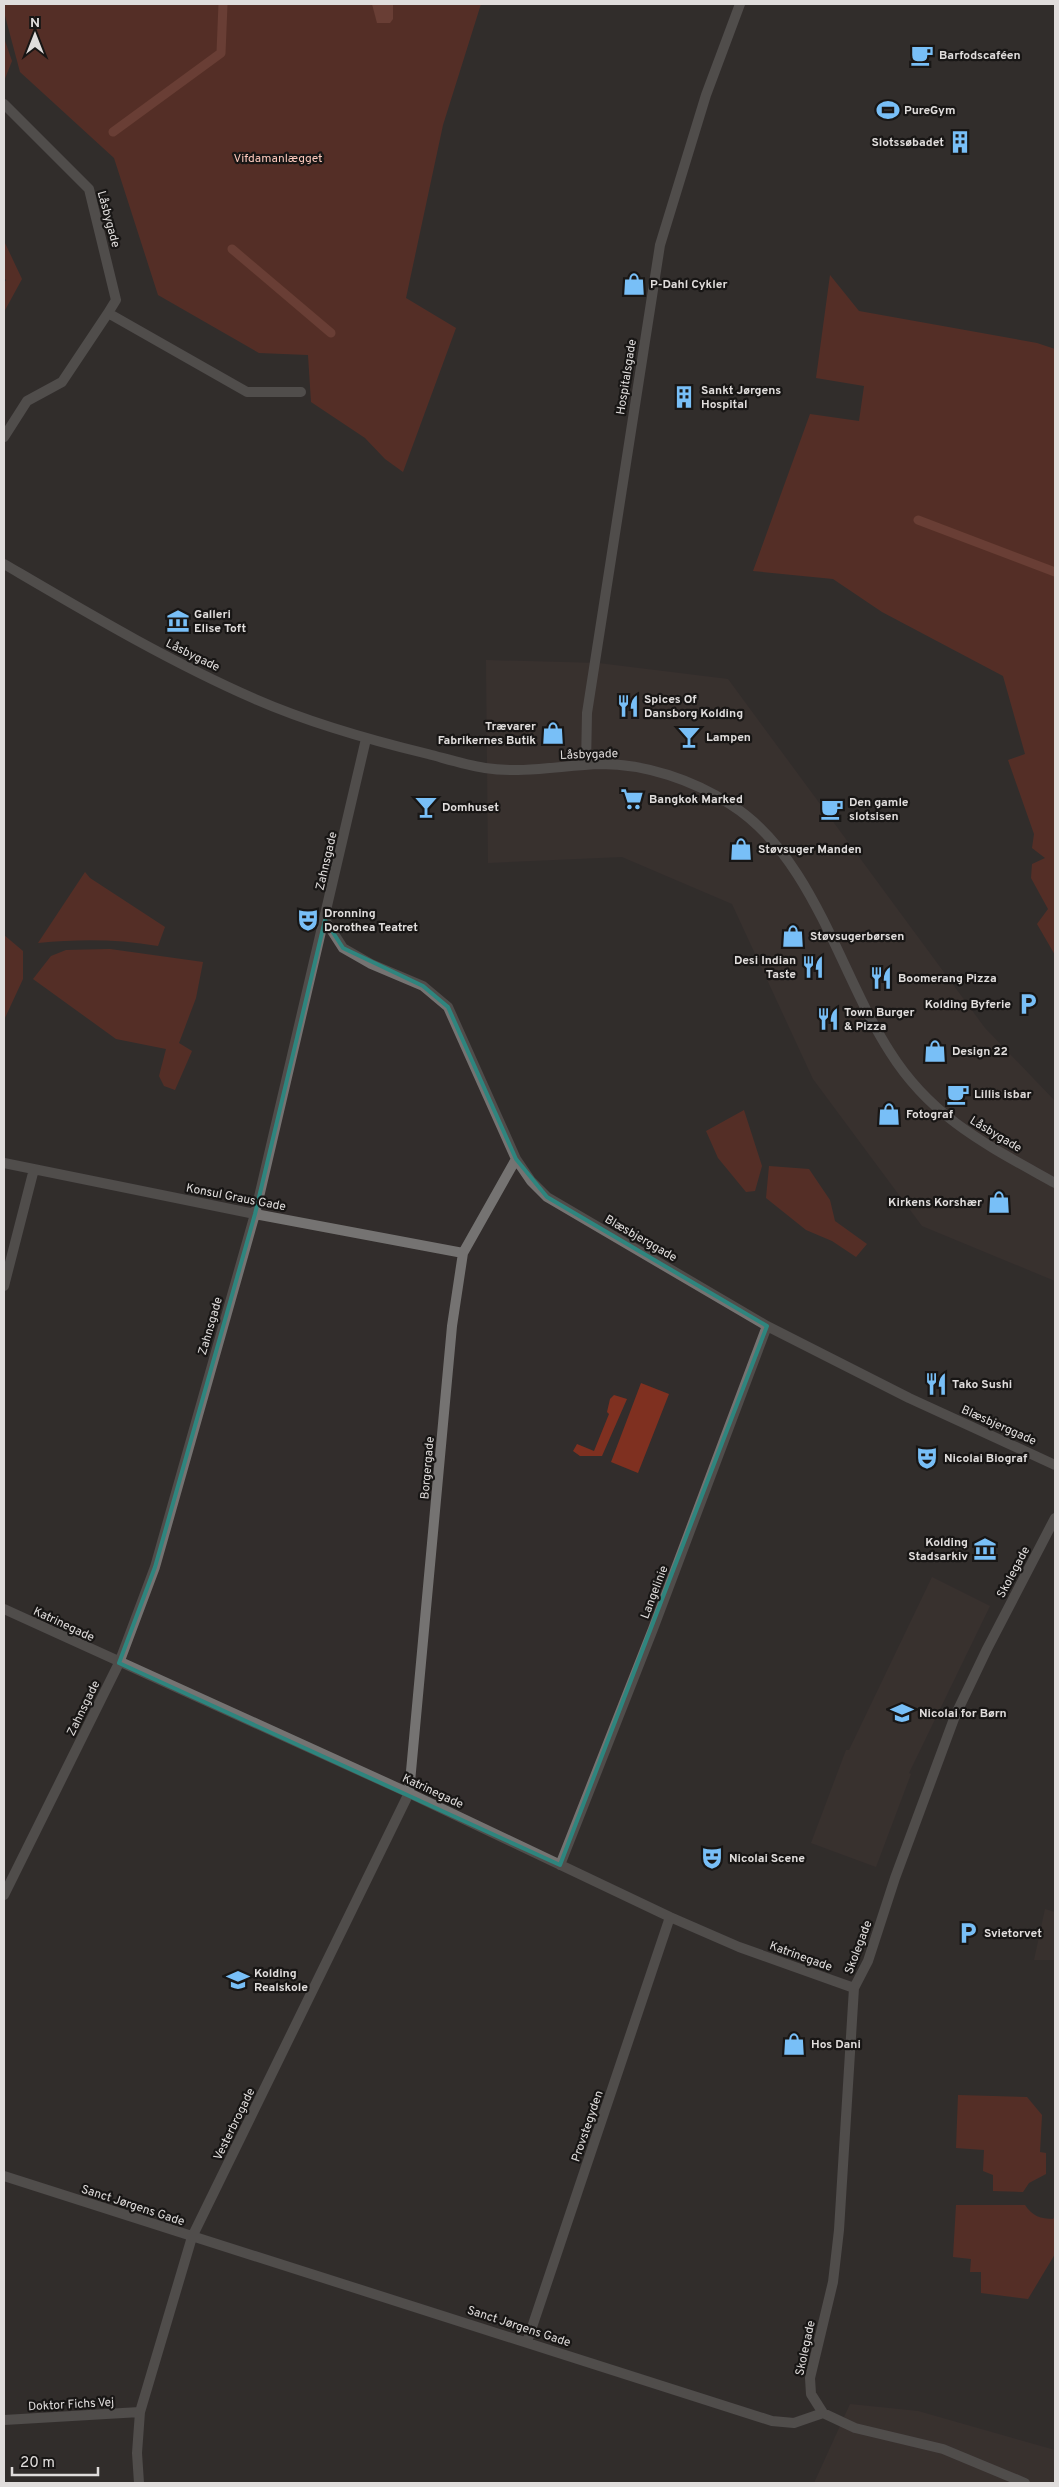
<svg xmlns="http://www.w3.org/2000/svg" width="1059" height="2487" viewBox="0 0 1059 2487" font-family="Overpass,sans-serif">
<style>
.built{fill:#413532}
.green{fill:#7f3020}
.water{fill:#ad5340}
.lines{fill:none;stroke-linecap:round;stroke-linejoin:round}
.stream{stroke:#ad5340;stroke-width:9}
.street{stroke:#757372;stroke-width:10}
.marked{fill:none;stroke:#2e857e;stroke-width:4;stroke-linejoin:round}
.labels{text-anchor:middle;stroke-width:4.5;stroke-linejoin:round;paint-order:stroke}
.poi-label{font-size:12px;font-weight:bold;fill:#e0dddc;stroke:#181615;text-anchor:start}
.park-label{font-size:12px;fill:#fbc8bb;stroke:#181615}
.street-label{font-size:12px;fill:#e0dddc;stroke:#181615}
</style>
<rect width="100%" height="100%" fill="#322d2c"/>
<path class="built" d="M486 660 598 663 728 679 985 1028 1055 1101V1281L922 1226 813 1079 732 904 622 857 488 863Z
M932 1577 990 1606 909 1773 911 1774 876 1867 811 1843 846 1750H849Z
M1045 1909 1055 1912V1960H1034Z
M850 2404 918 2411 1055 2450V2483H814Z"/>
<path class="green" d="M4 4H481L443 125 406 298 456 328 403 472 385 459 365 438 311 402 308 355 259 353 158 295 114 158 20 72 4 12Z
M4 38 12 61 4 81Z
M4 241 22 279 4 312V283L6 280 4 278Z
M830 275 859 311 1037 343 1055 349V955L1037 924 1048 909 1031 878 1032 864 1045 858 1032 848 1034 834 1008 760 1025 754 1003 676 882 612 833 579 753 571 810 414 859 421 864 386 816 378Z
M85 872 90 878 165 927 158 946C117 939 79 939 38 943Z
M4 935 23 951V979L4 1020Z
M110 949 203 962 196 998 179 1043 192 1051 175 1090 164 1086 159 1076 166 1049 116 1039 33 979 51 956 66 950Z
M744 1110 762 1166 755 1191 746 1192 718 1158 706 1131Z
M769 1166 809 1169 830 1200 835 1221 867 1244 856 1257 832 1241 806 1230 766 1198Z
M641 1383 669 1394 638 1473 611 1462Z
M614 1395 627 1399 602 1456H580L573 1451 577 1444 594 1451 609 1414 607 1412 610 1399Z
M958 2095 1027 2097 1042 2115 1040 2152 1046 2153V2174L1029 2183 1023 2192 993 2191V2175L983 2171 984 2150 956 2148Z
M956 2205H1025C1032 2216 1041 2219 1053 2219L1055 2216V2254L1028 2299 981 2293V2272H970L971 2259 953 2257Z"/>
<path class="water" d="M372 4H393V19L390 23H377Z"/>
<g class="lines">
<path class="stream" d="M113 132 221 53 223 4
M232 249 331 333
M918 520 1055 572"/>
<path class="street" d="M4 104 89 189 116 300 108 313
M4 437 27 401 62 382 108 313 247 392H301
M4 564C86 612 168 661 255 699 310 723 370 740 428 754 447 759 466 765 485 768 524 774 563 765 601 764 646 764 693 780 730 804 813 856 839 973 890 1052 932 1119 989 1146 1055 1183
M586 765 587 713 660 245 706 95 740 4
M325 920 343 948 371 964 423 986 448 1007 516 1159 531 1181 547 1197 767 1326 909 1398 1055 1465
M4 1163 255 1214 463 1253
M4 1286 34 1169
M4 1609 409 1793 670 1917 739 1947 854 1988
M560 1865 653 1629 767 1326
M4 1895 119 1663 155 1567 255 1214 366 739
M4 2176 772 2421 794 2423 823 2413 855 2428 943 2449 1025 2483
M527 2342 670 1917
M823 2413 811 2394 810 2378 833 2282 839 2230 854 1988 868 1961 895 1878 955 1716 987 1649 1055 1518
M4 2420 140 2412
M139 2483 137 2453 140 2412 192 2237 409 1793 452 1326 463 1253 516 1159"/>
</g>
<path d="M0 0H1059V2487H0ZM325 920 343 948 423 986 448 1007 516 1159 547 1197 767 1326 560 1865 119 1663 155 1567 255 1214Z" fill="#322d2c" fill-opacity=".55" fill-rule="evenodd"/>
<path class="marked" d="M325 920 343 948 423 986 448 1007 516 1159 547 1197 767 1326 560 1865 119 1663 155 1567 255 1214Z"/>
<defs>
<symbol id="cafe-bare" viewBox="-9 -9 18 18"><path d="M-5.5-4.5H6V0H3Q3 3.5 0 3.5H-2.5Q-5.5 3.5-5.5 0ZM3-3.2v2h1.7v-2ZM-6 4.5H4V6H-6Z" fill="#78bff7" stroke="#181615" stroke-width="2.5" paint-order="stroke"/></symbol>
<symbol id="stadium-bare" viewBox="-9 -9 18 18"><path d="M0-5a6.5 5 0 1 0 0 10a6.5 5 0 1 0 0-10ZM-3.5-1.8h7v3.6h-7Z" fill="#78bff7" stroke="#181615" stroke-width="2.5" paint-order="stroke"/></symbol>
<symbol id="building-bare" viewBox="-9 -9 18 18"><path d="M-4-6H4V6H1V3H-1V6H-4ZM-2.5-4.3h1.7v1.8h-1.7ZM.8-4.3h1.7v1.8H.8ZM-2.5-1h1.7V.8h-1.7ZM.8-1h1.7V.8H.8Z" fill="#78bff7" stroke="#181615" stroke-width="2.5" paint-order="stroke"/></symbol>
<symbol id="shop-bare" viewBox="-9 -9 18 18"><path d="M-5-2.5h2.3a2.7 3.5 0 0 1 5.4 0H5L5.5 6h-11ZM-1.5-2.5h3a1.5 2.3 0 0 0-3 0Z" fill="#78bff7" stroke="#181615" stroke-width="2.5" paint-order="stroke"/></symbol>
<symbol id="museum-bare" viewBox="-9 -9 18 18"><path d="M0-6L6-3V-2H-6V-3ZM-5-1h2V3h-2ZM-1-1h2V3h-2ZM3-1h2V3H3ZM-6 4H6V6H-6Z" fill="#78bff7" stroke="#181615" stroke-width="2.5" paint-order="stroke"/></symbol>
<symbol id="restaurant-bare" viewBox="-9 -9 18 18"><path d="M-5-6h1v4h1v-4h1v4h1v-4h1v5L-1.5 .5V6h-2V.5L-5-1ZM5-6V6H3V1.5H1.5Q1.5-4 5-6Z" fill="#78bff7" stroke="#181615" stroke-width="2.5" paint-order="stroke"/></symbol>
<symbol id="bar-bare" viewBox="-9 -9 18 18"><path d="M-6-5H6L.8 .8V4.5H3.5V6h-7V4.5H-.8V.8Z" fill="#78bff7" stroke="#181615" stroke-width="2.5" paint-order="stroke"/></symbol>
<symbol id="supermarket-bare" viewBox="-9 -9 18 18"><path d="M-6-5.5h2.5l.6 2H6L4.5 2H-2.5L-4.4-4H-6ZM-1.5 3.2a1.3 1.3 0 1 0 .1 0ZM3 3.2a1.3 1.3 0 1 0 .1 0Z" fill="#78bff7" stroke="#181615" stroke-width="2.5" paint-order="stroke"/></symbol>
<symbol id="theatre-bare" viewBox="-9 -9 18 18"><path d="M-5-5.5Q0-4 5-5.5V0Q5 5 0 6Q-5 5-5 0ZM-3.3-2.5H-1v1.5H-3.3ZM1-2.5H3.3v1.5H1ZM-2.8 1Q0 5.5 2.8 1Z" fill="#78bff7" stroke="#181615" stroke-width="2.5" paint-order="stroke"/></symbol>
<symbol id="parking-bare" viewBox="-9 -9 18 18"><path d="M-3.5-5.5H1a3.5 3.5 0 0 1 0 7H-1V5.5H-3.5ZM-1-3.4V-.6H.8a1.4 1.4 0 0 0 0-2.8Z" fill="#78bff7" stroke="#181615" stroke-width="2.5" paint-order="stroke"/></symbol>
<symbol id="school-bare" viewBox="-9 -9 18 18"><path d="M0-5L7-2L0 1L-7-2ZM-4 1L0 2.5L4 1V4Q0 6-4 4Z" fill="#78bff7" stroke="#181615" stroke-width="2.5" paint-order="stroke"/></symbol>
</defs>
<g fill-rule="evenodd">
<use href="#cafe-bare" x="906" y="39" width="32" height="32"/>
<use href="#stadium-bare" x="872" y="94" width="32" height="32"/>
<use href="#building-bare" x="944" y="126" width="32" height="32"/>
<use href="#shop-bare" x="618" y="268" width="32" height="32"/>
<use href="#building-bare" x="668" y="381" width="32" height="32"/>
<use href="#museum-bare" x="162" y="605" width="32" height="32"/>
<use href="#restaurant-bare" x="612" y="690" width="32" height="32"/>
<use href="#shop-bare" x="537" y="717" width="32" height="32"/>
<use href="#bar-bare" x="673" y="721" width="32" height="32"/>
<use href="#supermarket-bare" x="616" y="783" width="32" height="32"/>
<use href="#bar-bare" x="410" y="791" width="32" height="32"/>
<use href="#cafe-bare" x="816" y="793" width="32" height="32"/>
<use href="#shop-bare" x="725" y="833" width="32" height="32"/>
<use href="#theatre-bare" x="292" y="904" width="32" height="32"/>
<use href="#shop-bare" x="777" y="920" width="32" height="32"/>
<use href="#restaurant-bare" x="797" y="951" width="32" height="32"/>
<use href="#restaurant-bare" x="865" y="962" width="32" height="32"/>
<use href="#parking-bare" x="1012" y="988" width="32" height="32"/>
<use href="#restaurant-bare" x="812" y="1003" width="32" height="32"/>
<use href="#shop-bare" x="919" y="1035" width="32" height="32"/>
<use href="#cafe-bare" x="942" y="1078" width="32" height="32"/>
<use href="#shop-bare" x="873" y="1098" width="32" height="32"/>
<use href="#shop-bare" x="983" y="1186" width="32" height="32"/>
<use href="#restaurant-bare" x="920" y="1368" width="32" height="32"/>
<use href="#theatre-bare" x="911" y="1442" width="32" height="32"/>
<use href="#museum-bare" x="969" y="1533" width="32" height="32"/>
<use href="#school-bare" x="886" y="1697" width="32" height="32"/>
<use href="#theatre-bare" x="696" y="1842" width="32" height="32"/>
<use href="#parking-bare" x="952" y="1917" width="32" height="32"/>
<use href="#school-bare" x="222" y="1964" width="32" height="32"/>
<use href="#shop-bare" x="778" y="2028" width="32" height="32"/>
</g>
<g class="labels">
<g class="poi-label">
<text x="939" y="59">Barfodscaféen</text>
<text x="904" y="114">PureGym</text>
<text x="944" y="146" text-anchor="end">Slotssøbadet</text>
<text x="650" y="288">P-Dahl Cykler</text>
<text x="701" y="394">Sankt Jørgens<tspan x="701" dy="14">Hospital</tspan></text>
<text x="194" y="618">Galleri<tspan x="194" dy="14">Elise Toft</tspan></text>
<text x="644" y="703">Spices Of<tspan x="644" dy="14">Dansborg Kolding</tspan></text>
<text x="536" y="730" text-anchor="end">Trævarer<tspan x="536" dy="14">Fabrikernes Butik</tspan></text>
<text x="706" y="741">Lampen</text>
<text x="649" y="803">Bangkok Marked</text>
<text x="849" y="806">Den gamle<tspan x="849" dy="14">slotsisen</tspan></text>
<text x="442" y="811">Domhuset</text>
<text x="758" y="853">Støvsuger Manden</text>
<text x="324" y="917">Dronning<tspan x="324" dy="14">Dorothea Teatret</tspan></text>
<text x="810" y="940">Støvsugerbørsen</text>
<text x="796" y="964" text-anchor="end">Desi Indian<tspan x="796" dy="14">Taste</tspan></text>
<text x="898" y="982">Boomerang Pizza</text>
<text x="1011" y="1008" text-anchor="end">Kolding Byferie</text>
<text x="844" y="1016">Town Burger<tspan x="844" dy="14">&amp; Pizza</tspan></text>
<text x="952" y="1055">Design 22</text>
<text x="974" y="1098">Lillis isbar</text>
<text x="906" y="1118">Fotograf</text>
<text x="982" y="1206" text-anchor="end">Kirkens Korshær</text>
<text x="952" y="1388">Tako Sushi</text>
<text x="944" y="1462">Nicolai Biograf</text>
<text x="968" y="1546" text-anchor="end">Kolding<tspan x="968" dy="14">Stadsarkiv</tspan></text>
<text x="919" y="1717">Nicolai for Børn</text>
<text x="729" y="1862">Nicolai Scene</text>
<text x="984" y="1937">Svietorvet</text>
<text x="254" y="1977">Kolding<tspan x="254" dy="14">Realskole</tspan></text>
<text x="811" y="2048">Hos Dani</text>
</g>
<g class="park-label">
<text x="278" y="162">Vifdamanlægget</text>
</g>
<g class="street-label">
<text transform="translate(109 219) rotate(75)" y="4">Låsbygade</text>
<text transform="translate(626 377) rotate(-81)" y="4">Hospitalsgade</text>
<text transform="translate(193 655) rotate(26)" y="4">Låsbygade</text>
<text transform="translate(589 754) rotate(-2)" y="4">Låsbygade</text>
<text transform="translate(326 861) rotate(-77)" y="4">Zahnsgade</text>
<text transform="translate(996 1134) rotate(31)" y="4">Låsbygade</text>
<text transform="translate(236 1197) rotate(11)" y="4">Konsul Graus Gade</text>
<text transform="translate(641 1238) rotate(30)" y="4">Blæsbjerggade</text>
<text transform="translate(210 1326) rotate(-74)" y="4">Zahnsgade</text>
<text transform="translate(999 1425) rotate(24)" y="4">Blæsbjerggade</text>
<text transform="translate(427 1468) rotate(-85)" y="4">Borgergade</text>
<text transform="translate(1013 1572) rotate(-62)" y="4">Skolegade</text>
<text transform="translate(654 1592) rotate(-69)" y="4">Langelinie</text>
<text transform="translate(64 1624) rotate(25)" y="4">Katrinegade</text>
<text transform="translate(83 1708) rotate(-64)" y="4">Zahnsgade</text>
<text transform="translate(433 1791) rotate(25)" y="4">Katrinegade</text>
<text transform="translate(858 1947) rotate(-69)" y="4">Skolegade</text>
<text transform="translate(801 1956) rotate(20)" y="4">Katrinegade</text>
<text transform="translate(234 2124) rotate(-64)" y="4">Vesterbrogade</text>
<text transform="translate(587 2126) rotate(-71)" y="4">Provstegyden</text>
<text transform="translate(133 2205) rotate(18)" y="4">Sanct Jørgens Gade</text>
<text transform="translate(519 2326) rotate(18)" y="4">Sanct Jørgens Gade</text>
<text transform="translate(805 2348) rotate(-78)" y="4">Skolegade</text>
<text transform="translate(71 2404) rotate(-3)" y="4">Doktor Fichs Vej</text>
</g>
</g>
<rect width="1059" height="2487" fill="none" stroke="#e0dddc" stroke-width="10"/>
<g transform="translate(35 35)" stroke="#181615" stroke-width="4" paint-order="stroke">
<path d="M0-4L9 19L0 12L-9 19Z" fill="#e0dddc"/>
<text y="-8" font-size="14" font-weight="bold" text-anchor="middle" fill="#e0dddc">N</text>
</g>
<path d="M12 2467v8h86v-8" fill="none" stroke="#e0dddc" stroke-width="2.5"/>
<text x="20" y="2467" font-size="15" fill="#e0dddc" stroke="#181615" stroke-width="4" paint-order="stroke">20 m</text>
</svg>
